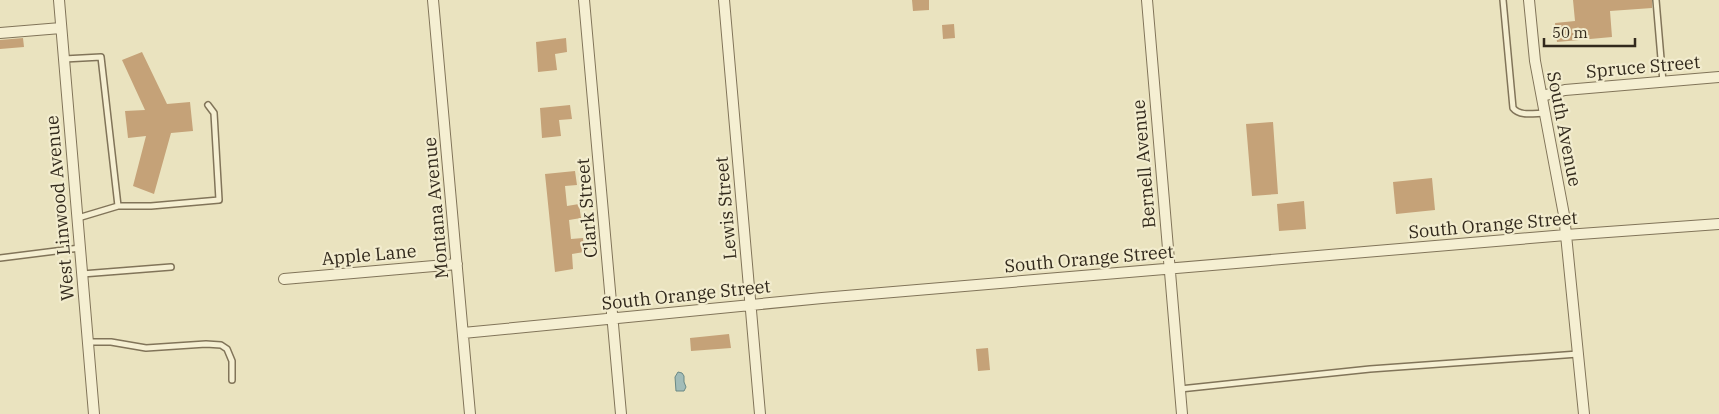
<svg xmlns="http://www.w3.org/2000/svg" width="1719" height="414" viewBox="0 0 1719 414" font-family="'IBM Plex Serif',serif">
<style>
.water{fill:#a2bcb8;stroke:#6a8985}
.building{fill:#c5a278}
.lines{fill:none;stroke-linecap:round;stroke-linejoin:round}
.lane-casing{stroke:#817459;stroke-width:8}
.street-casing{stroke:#817459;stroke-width:12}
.lane{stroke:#f5efd2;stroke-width:5}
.street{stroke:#f5efd2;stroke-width:10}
.labels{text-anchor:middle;stroke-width:4.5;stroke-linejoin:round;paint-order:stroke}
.street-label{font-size:18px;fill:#32291c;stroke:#f2ecce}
</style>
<rect width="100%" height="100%" fill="#eae3bf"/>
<path class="water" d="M678 372 682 373 684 376V382L686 387 684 391H676L675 377Z"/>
<path class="building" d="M912 0H929V10L913 11Z
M1573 0H1652V8L1610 11 1612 37 1557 42 1555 23 1575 21Z
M954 24 955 38 943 39 942 25Z
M23 38 24 47 0 49V40Z
M566 38 567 52 555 54 557 70 538 72 536 42Z
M142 52 167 104 190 102 193 131 171 133 154 194 133 186 146 136 128 138 125 111 145 110 122 60Z
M570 105 572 119 559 120 561 136 542 138 540 108Z
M1273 122 1278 194 1252 196 1246 124Z
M575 171 577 185 565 186 567 206 579 204 581 218 569 220 571 239 583 238 584 252 572 254 573 269 555 272 545 174Z
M1432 178 1435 210 1396 214 1393 182Z
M1304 201 1306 229 1279 231 1277 204Z
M729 334 731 348 691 351 690 338Z
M988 348 990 370 978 371 976 349Z"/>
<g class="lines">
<defs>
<path id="lane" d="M1503 0 1513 108C1520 117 1535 113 1545 113
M1656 0 1663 82
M64 59 101 57 118 206 78 218
M118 206H151L219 200 214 113 208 105
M0 258 80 248
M82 274 171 267
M88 342H111L146 348 206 344 221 345 227 349 232 361V380
M1180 389 1370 369 1578 354"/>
<path id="street" d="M59 0 94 414
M433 0 470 414
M584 0 621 414
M724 0 760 414
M1147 0 1182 414
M1529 0 1535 61 1564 215 1584 414
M0 33 61 28
M1542 96 1565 90 1719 77
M284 279 457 264
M463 333 822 298 1566 235 1719 224"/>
</defs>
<use href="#lane" class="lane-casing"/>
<use href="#street" class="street-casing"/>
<use href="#lane" class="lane"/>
<use href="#street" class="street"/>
</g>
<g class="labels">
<g class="street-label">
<text transform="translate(1643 67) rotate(-5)" y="6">Spruce Street</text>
<text transform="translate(1564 129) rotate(79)" y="6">South Avenue</text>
<text transform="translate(1144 164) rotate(-95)" y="6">Bernell Avenue</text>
<text transform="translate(60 208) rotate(-95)" y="6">West Linwood Avenue</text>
<text transform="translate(436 208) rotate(-95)" y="6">Montana Avenue</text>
<text transform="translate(587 208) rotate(-95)" y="6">Clark Street</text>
<text transform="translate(726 208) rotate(-95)" y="6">Lewis Street</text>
<text transform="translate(1493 225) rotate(-5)" y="6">South Orange Street</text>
<text transform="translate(369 255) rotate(-5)" y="6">Apple Lane</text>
<text transform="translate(1089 259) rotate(-5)" y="6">South Orange Street</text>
<text transform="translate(686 295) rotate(-6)" y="6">South Orange Street</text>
</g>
</g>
<path d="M1544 38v8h91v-8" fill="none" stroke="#32291c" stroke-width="2.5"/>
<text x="1552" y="38" font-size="15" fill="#32291c" stroke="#f2ecce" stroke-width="4" paint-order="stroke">50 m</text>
</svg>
